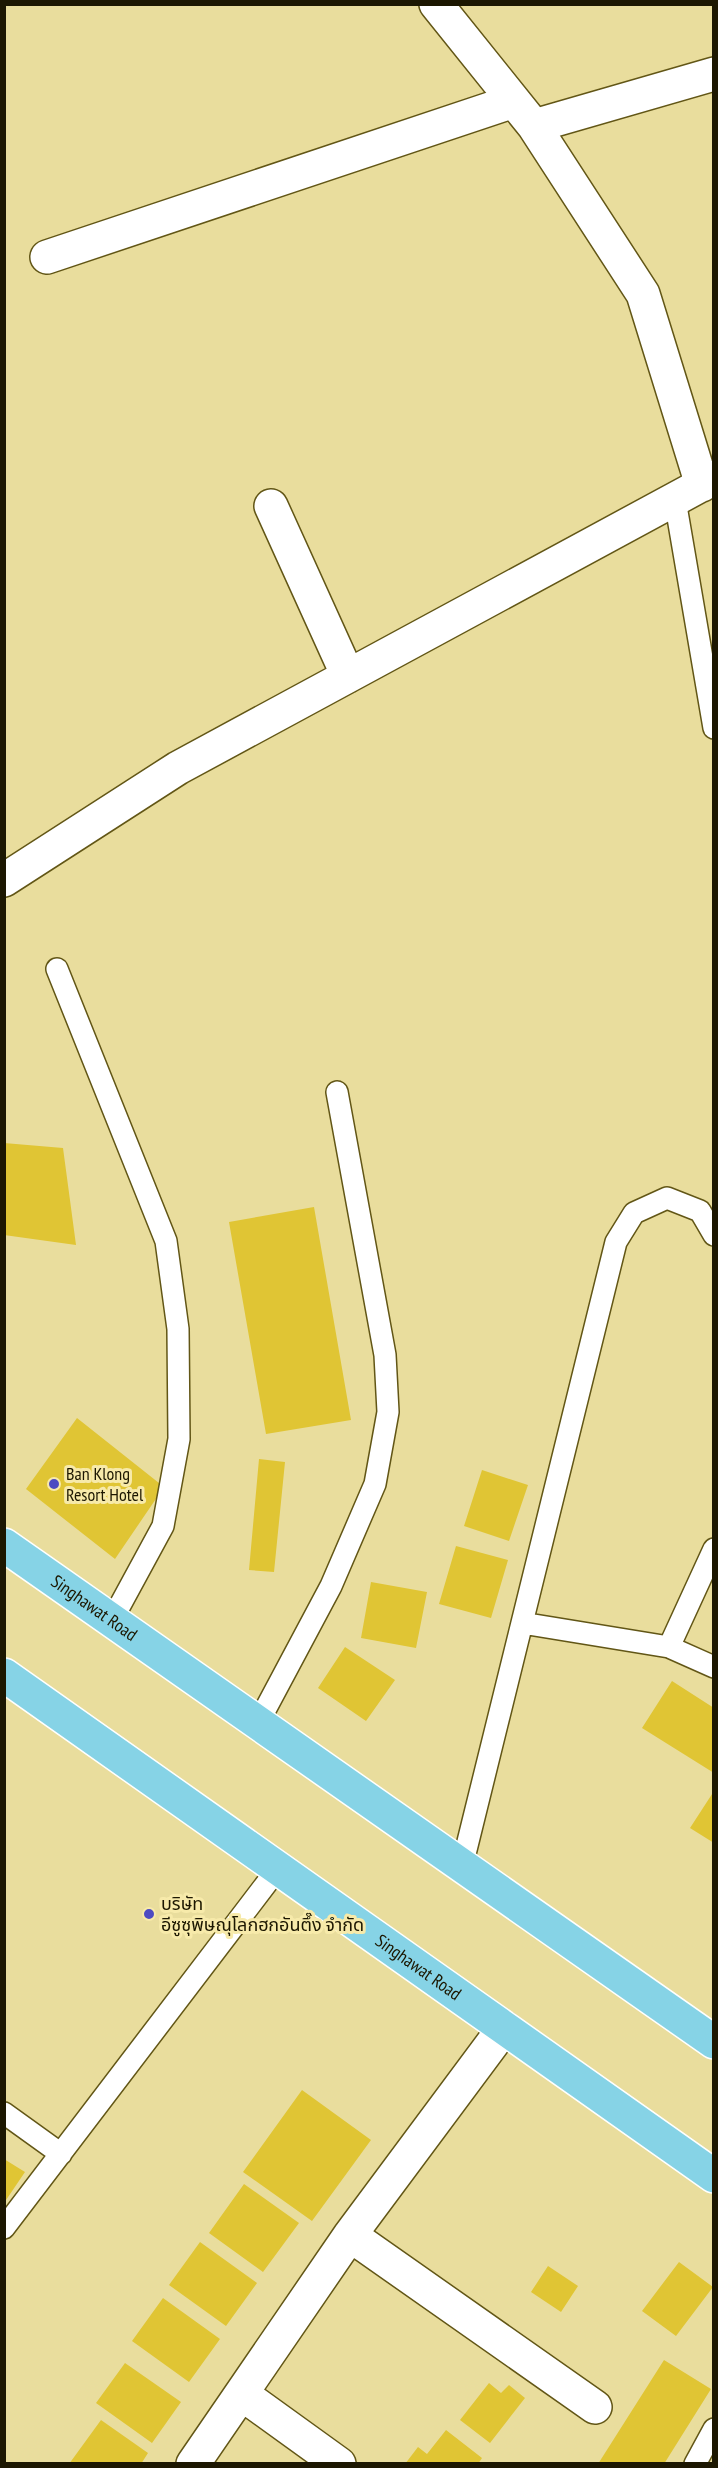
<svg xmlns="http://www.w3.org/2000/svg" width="718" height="2468" viewBox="0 0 718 2468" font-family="'PT Sans Narrow','Noto Sans Thai',sans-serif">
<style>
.building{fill:#e0c534}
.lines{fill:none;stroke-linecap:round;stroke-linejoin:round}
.service-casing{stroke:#625616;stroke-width:24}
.minor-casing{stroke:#625616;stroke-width:36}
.primary-casing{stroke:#fff;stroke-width:36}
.service{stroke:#fff;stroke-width:21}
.minor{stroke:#fff;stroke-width:33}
.primary{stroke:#86d3e6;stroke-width:33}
.poi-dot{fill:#4d4bc2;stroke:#f7eaaa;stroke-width:2}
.labels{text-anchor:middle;stroke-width:6;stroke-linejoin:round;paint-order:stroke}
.poi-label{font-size:18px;fill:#1c1701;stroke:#f7eaaa;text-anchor:start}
.street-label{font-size:18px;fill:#1c1701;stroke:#f7eaaa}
</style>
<rect width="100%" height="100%" fill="#e9dd9d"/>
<path class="building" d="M4 1143 63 1148 76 1245 4 1235Z
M314 1207 351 1420 266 1434 229 1222Z
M77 1418 164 1487 115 1559 26 1489Z
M259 1459 285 1462 274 1572 249 1570Z
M482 1470 528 1485 509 1541 464 1526Z
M456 1546 508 1560 491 1618 439 1604Z
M371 1582 427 1592 416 1648 361 1638Z
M345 1647 395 1680 366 1721 318 1688Z
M672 1681 714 1708V1773L642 1728Z
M714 1791V1843L690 1828Z
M302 2090 371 2140 312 2221 243 2172Z
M4 2159 25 2172 4 2203Z
M244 2184 299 2223 263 2272 209 2233Z
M200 2242 257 2283 226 2326 169 2285Z
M679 2262 713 2287 676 2336 642 2311Z
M548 2266 578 2286 561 2312 531 2292Z
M163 2298 220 2339 189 2382 132 2341Z
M664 2360 711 2389 664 2464H598Z
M125 2363 181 2402 152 2443 96 2403Z
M489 2383 501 2393 509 2385 525 2398 490 2443 460 2420Z
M101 2420 148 2453 141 2464H69Z
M446 2430 482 2458 478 2464H405L418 2447 427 2454Z"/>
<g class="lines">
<defs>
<path id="service" d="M675 500 714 728
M57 969 166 1241 178 1329 179 1439 163 1526 112 1620
M522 1623 669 1647 714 1549
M669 1647 714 1667
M258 1723 331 1586 375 1484 388 1412 385 1355 337 1092
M462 1866 616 1242 634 1213 667 1198 700 1211 714 1235
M4 2113 61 2154
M4 2228 279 1867
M695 2464 714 2429"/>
<path id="minor" d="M436 4 534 126 643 294 702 485
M534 126 714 74
M47 257 514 101
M271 506 348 676
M4 880 178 768 714 478
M350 2235 595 2407
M242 2394 339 2464
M193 2464 350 2235 504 2028"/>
<g id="primary">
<path id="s1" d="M4 1545 714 2042"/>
<path id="s2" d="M4 1675 714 2176"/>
</g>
</defs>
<use href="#service" class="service-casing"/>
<use href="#minor" class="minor-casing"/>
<use href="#primary" class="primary-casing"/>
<use href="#service" class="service"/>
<use href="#minor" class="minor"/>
<use href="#primary" class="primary"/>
</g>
<g class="poi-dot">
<circle cx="54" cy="1484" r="6"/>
<circle cx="149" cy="1914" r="6"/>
</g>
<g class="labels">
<g class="poi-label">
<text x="66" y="1480">Ban Klong<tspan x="66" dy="21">Resort Hotel</tspan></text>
<text x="161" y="1910">บริษัท<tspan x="161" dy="21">อีซูซุพิษณุโลกฮกอันตึ๊ง จำกัด</tspan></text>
</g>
<g class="street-label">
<text dy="6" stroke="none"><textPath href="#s1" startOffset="110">Singhawat Road</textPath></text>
<text dy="6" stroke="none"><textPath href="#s2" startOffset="507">Singhawat Road</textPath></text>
</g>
</g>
<rect width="718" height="2468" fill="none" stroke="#1c1701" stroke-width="12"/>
</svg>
